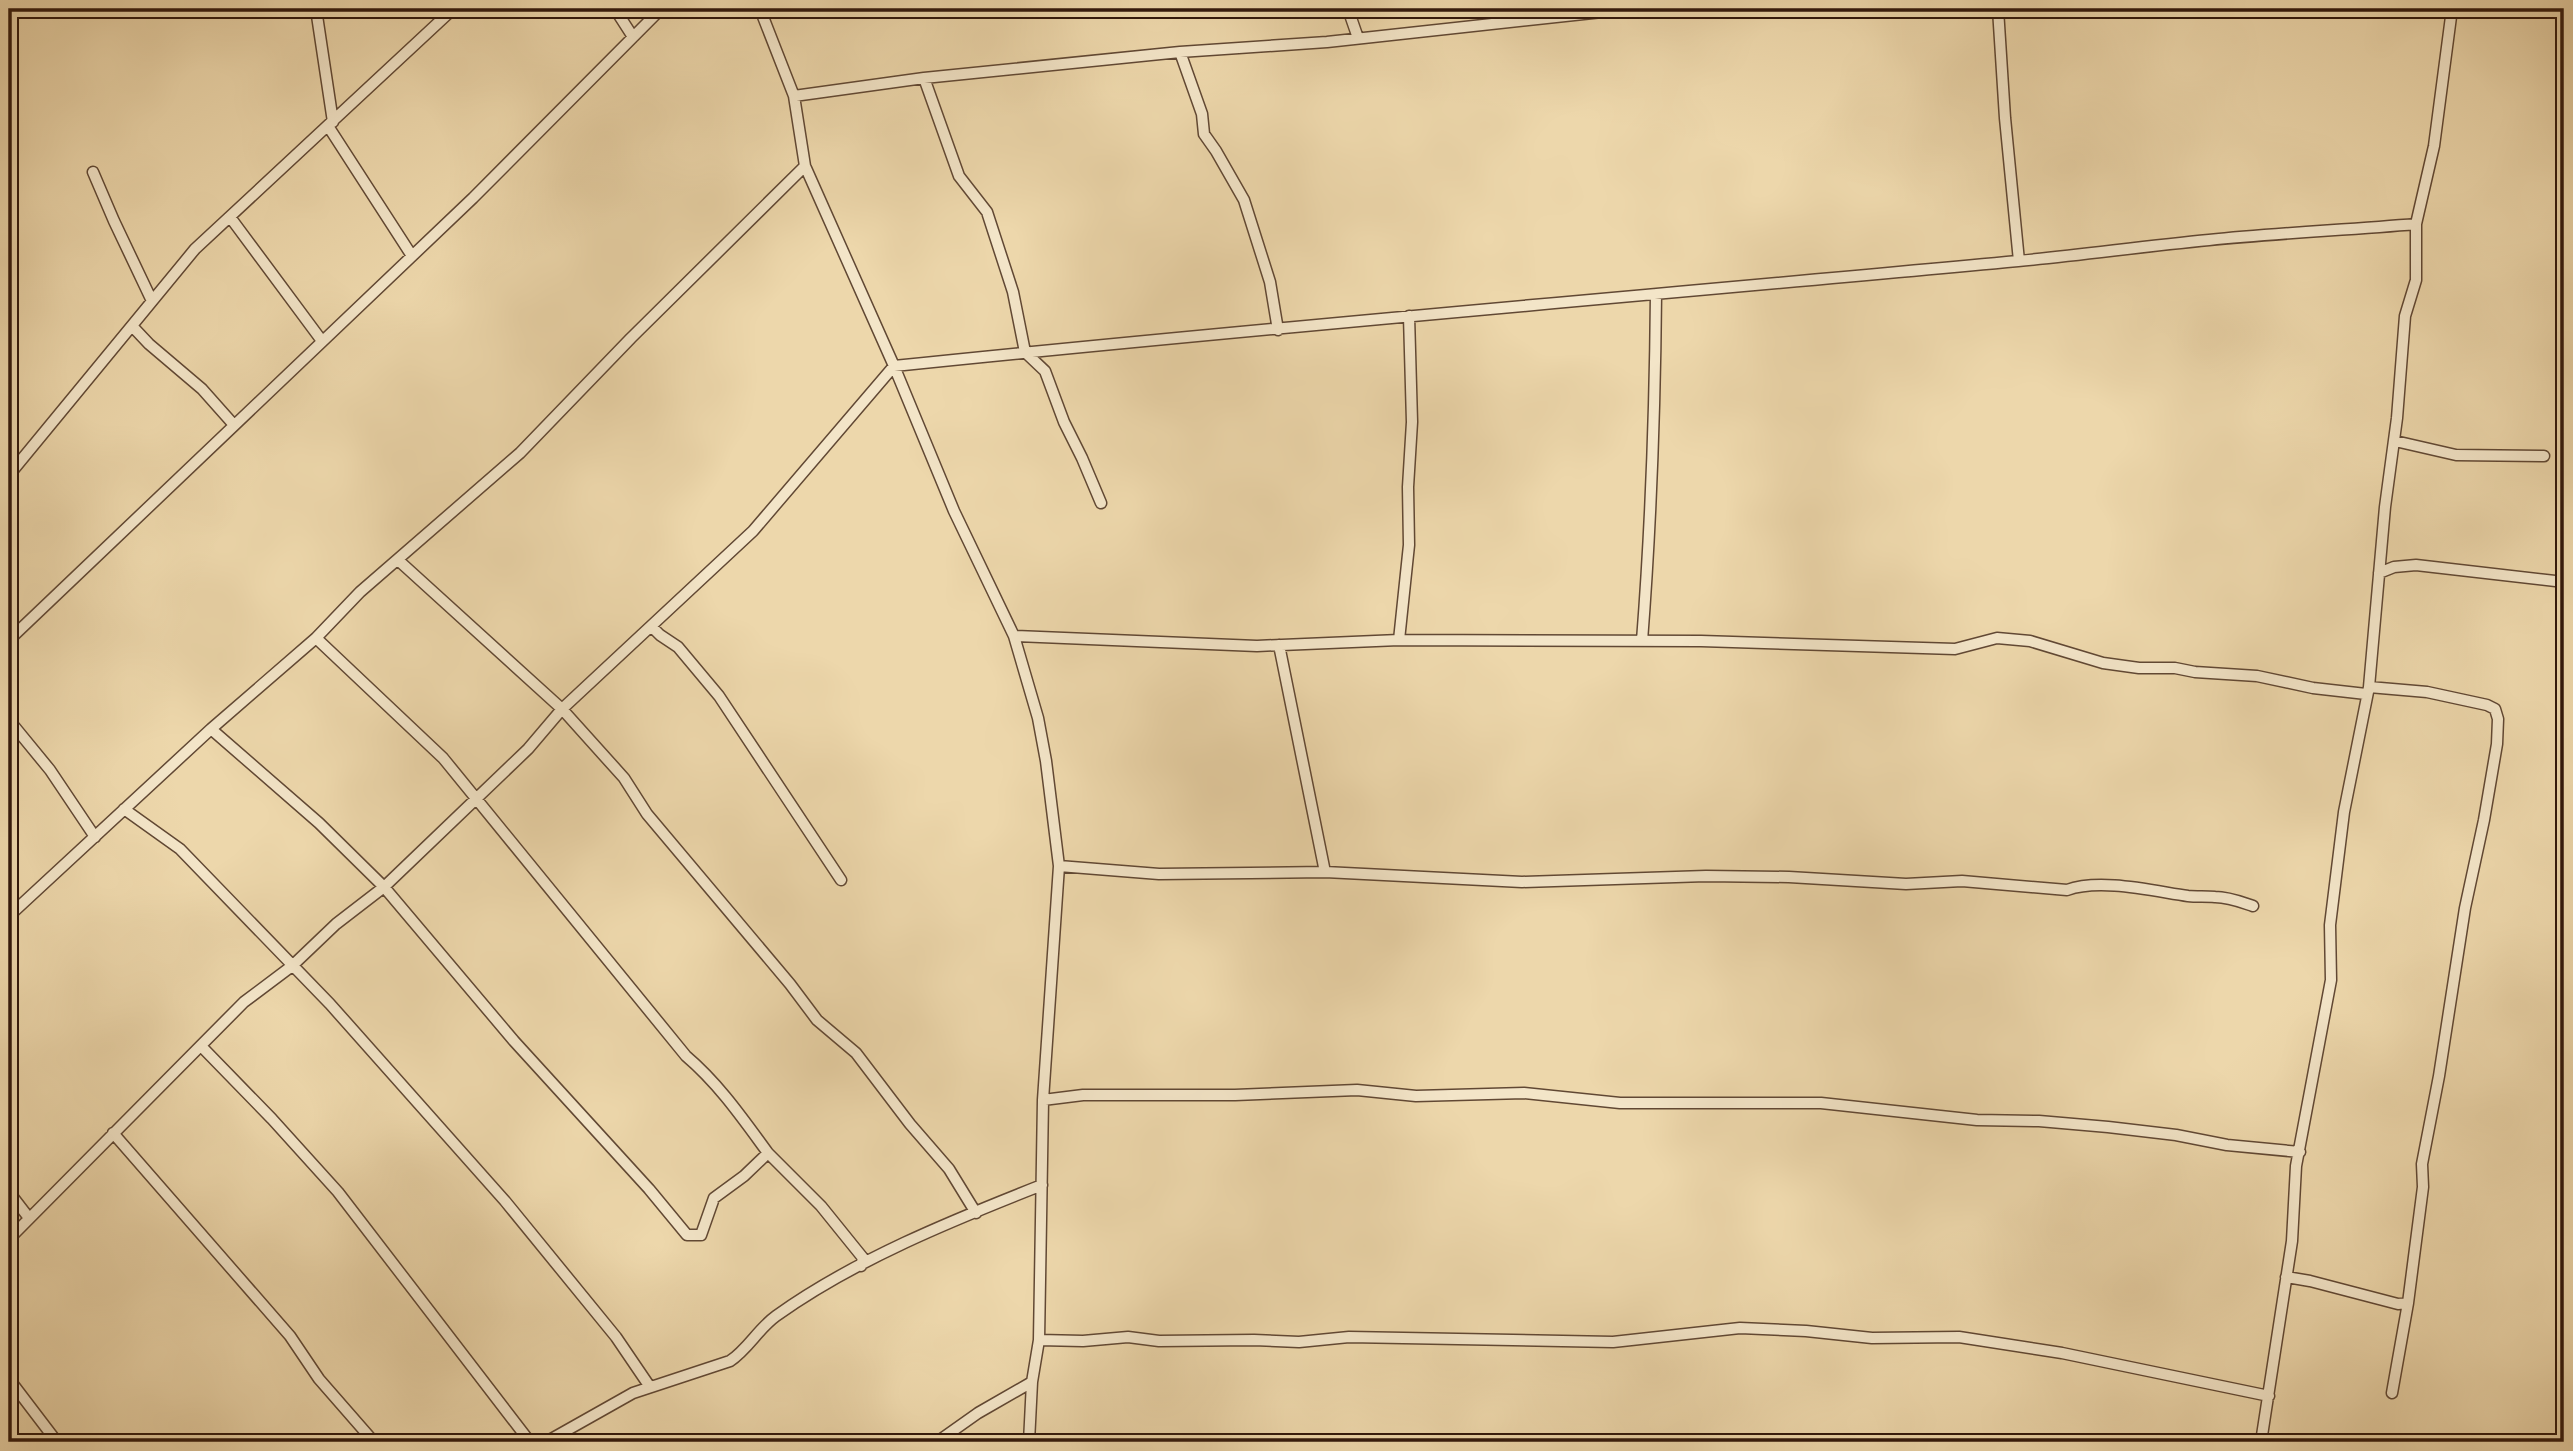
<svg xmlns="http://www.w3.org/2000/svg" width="2573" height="1451" viewBox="0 0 2573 1451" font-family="'Gentium Book Plus',serif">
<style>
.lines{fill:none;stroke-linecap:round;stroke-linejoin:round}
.minor-casing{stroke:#614834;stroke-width:13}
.minor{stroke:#f3e5c8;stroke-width:10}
</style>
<rect width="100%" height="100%" fill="#edd7ab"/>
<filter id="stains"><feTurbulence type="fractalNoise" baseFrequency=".00286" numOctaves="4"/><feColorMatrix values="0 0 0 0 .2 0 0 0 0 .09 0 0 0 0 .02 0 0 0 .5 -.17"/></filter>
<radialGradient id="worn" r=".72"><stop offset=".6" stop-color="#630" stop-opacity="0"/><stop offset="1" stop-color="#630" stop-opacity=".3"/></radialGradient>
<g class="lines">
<defs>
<path id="minor" d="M316 9 333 122
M615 9 633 37
M760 9 794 96 805 166 894 366 954 511 1014 636 1038 718 1046 761 1059 866 1043 1100 1039 1340 1032 1382 1029 1442
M1348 9 1358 38
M1998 9 2005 118 2019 261
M1180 52 1202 114 1204 134 1216 151 1244 200 1270 282 1278 330
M924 78 959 176 987 212 1013 292 1025 352 1045 371 1064 422 1082 458 1101 503
M794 96 924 78 1180 52 1327 42 1630 9
M328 126 412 256
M93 172 114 221 152 301
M230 217 322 341
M132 326 149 344 202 389 234 425
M2395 441 2456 455 2544 456
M9 475 195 249 453 9
M398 560 562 709 624 778 647 814 790 984 817 1020 856 1053 910 1124 949 1169 976 1213
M2379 573 2394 567 2416 565 2564 582
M651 626 660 635 678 647 719 696 841 880
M1014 636 1257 646 1399 640 1701 641 1955 649 1997 638 2030 641 2103 663 2139 668H2175L2195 672 2257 676 2313 688 2366 694
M316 638 443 758 686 1056C719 1084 743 1119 768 1153
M9 640 473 198 661 9
M1399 640 1409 545 1408 487 1412 422 1409 316
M1642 641C1651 525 1655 410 1656 294
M1279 645 1325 872
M9 720 50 770 95 837
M211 729 319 823 384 887 514 1041 649 1189 687 1235H701L714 1198 744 1176 768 1153 821 1206 863 1258 861 1266
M124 809 180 849 330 1004 505 1201 616 1337 650 1387
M1059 866 1159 874 1325 872 1522 882 1706 876 1789 877 1906 884 1962 881 2067 890C2100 878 2153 891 2188 896 2197 897 2206 896 2215 897 2229 897 2241 902 2253 906
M9 916 211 729 316 638 360 592 520 453 631 338 805 166
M201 1046 272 1119 338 1192 530 1442
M1043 1100 1083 1095H1235L1357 1090 1416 1096 1524 1093 1620 1103H1821L1977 1120 2039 1121 2108 1127 2176 1135 2227 1145 2300 1152
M113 1133 290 1336 319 1379 374 1442
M9 1192 29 1218
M9 1239 244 1002 292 966 336 924 384 887 528 749 562 709 753 531 894 366C1268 327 1643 296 2018 261 2082 255 2145 246 2209 240 2277 233 2347 230 2416 224
M2286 1277 2310 1281 2398 1304 2408 1303 2423 1187 2422 1164 2439 1076 2465 908 2484 820 2497 744 2498 719 2495 709 2487 705 2427 692 2369 687
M1039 1340 1083 1341 1128 1337 1159 1341 1254 1340 1299 1342 1349 1337 1613 1342 1740 1328 1806 1331 1872 1338 1959 1337 2062 1353 2269 1396
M9 1379 57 1442
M2392 1393 2408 1303
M546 1442 633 1393 730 1361C748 1349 758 1329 776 1316 854 1260 953 1220 1042 1185
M937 1442 978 1413 1032 1382
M2261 1442 2292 1241 2296 1166 2331 980 2330 925 2344 812 2369 687 2385 507 2397 418 2405 316 2416 280V224L2434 146 2452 9"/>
</defs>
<use href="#minor" class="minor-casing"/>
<use href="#minor" class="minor"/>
</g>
<rect width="2573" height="1451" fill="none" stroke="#edd7ab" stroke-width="35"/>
<rect x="10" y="10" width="2552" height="1430" fill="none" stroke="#32180c" stroke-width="3.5"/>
<rect x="18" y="18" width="2538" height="1416" fill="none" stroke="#32180c" stroke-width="2"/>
<rect width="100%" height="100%" filter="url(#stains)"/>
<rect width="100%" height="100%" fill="url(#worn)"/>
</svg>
